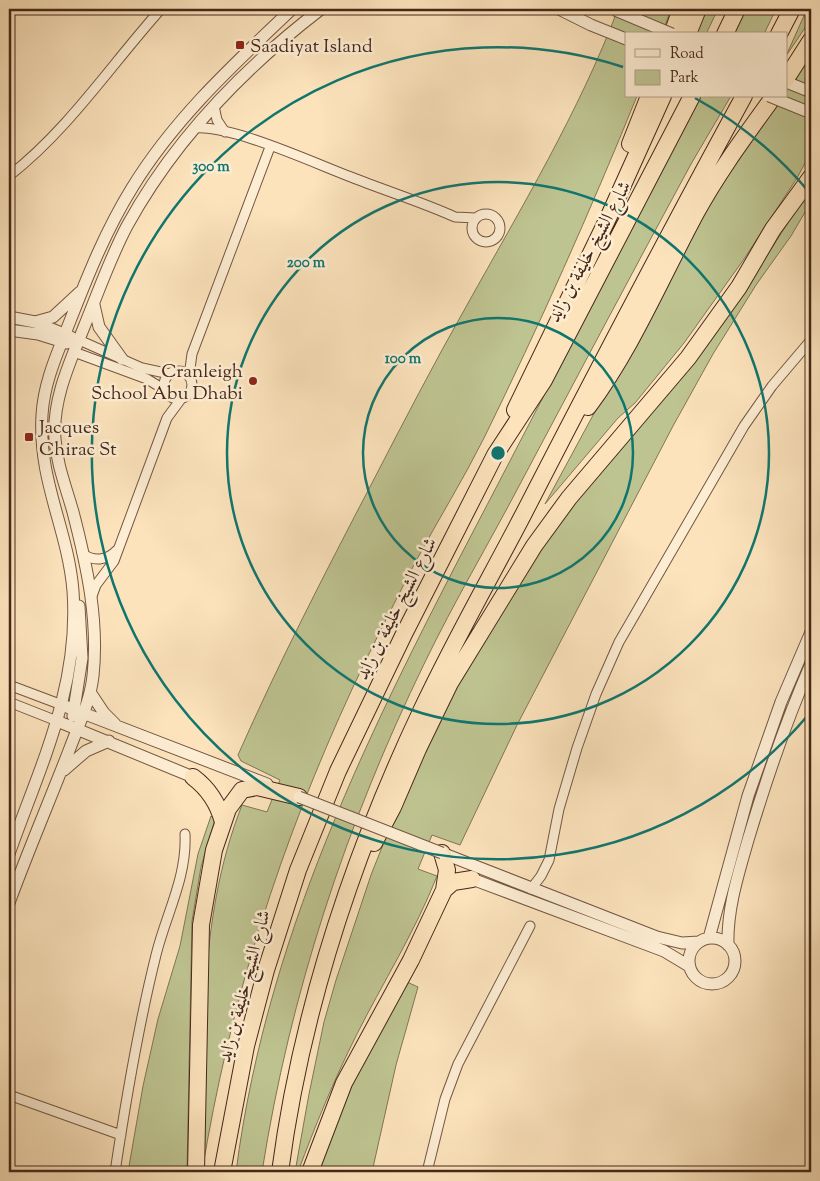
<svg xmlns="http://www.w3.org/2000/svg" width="820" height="1181" viewBox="0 0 820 1181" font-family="'Sorts Mill Goudy',Amiri,serif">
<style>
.green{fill:#bec491;stroke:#827656}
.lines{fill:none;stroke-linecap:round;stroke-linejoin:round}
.minor-casing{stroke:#745743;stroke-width:11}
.tertiary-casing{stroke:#745743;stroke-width:13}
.motorway-casing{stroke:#46281b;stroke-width:18}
.minor{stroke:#fdedd3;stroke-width:9}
.tertiary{stroke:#fdedd3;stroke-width:11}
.motorway{stroke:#fce3bc;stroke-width:16}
.tertiary-bridge-casing{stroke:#745743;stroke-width:13;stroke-linecap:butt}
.tertiary-bridge{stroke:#fdedd3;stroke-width:11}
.ring{fill:none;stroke:#0f766e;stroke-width:2.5}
.poi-dot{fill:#8f2418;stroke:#fdedd3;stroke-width:2}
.labels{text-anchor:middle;stroke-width:5;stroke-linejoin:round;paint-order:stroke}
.poi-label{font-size:19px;fill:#46281b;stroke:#fdedd3;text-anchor:start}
.street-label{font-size:19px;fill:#46281b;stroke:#fdedd3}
.centre{fill:#0f766e;stroke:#fdedd3;stroke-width:2.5}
.ring-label{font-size:15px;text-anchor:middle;font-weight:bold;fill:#0f766e;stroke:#fdedd3;stroke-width:5;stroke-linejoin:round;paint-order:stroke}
</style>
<rect width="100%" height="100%" fill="#fce3bc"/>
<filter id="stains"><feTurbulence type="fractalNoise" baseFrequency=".004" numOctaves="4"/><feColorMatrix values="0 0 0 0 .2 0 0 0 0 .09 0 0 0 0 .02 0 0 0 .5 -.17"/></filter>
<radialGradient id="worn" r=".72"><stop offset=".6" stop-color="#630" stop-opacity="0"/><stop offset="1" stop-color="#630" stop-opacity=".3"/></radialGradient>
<path class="green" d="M618 9H671L662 34H626V96H637C590 212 539 326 484 438 463 480 438 520 416 561 394 603 373 645 353 687 280 845 230 1001 202 1172 204 1049 196 922 242 805L267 812 280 780 241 761 238 755C279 662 325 573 372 483 403 423 434 363 467 305 521 208 579 112 618 9Z
M703 9H718L706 34H693Z
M746 9H776L764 34H734Z
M807 9H811V19L786 56Z
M811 43V152L797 178 744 259 684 343 635 403 618 418 545 504 717 186 775 96H786V80Z
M701 96H731L691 164C633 271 576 379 519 486 488 545 454 602 425 662 346 824 290 994 262 1172H236C268 922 383 704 498 484 565 355 632 225 701 96Z
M811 187V202L791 236 756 285 713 354 673 426 517 725 460 845 432 835 418 869 437 876C415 932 383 982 356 1036 334 1080 315 1126 298 1172H295L309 1094 324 1022 336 980 371 875 424 741 548 534 757 271Z
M211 816 215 820 201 867 192 921 187 1172H128L143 1086 158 1019 180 946 198 854Z
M407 982 418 987 396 1065 372 1172H317L349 1089Z"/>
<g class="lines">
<defs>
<path id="minor" d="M214 106 217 120 225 132
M195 128C232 125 314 163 351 177 386 191 422 202 455 217L476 218
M9 176C69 129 110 66 161 9
M472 228a14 14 0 1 1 28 0a14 14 0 1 1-28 0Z
M79 340 142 368 170 374
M74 352 147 379 165 390
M164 385a14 14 0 1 1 28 0a14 14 0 1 1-28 0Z
M189 376 192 354 270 147
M82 553C93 562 107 561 117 550
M92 596 96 585 114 561 167 418 181 399
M9 685 62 705
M9 702 57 721
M531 889 541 876 549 860 559 809 577 748 596 694 619 642 744 426 772 386 811 340
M9 1095 121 1135
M115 1172C126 1099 138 1027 156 955 166 914 187 878 185 834
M427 1172 445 1099 458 1064 530 926"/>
<path id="tertiary" d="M559 9 591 25 626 39
M786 82 811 92
M94 305 99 327 122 359
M9 317 35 322 71 337
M35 322 53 317 80 292
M9 330 38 334 67 343
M90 692 104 713 115 724
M62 705 267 784
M73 716 82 658 79 606
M57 721 193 777
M64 770 86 751 109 741
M442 853 657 937 682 943 699 942
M9 854C40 766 80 687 73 591 68 529 38 481 42 415 44 381 58 352 70 321 88 275 106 230 132 188 174 119 234 64 292 9
M472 879 664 951 689 966
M9 903C28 851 50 800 70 748 79 724 90 702 93 676 99 621 87 566 73 512 66 487 57 465 55 439 52 400 70 362 84 327 98 293 110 258 127 226 174 140 244 68 321 9
M689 961a23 23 0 1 1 46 0a23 23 0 1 1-46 0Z
M709 938 748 796 781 702 811 632
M728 945C727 909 738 875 748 840 766 780 786 721 811 664"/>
<path id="motorway" d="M672 34 681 9
M688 34 698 9
M725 34 737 9
M779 34 792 9
M786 79 811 40
M630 144 649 96
M588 407C632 348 661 278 696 213 719 171 746 135 774 96
M515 410 609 216 663 96
M193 777C209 789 218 803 223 822
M374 843 393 807 418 749 450 683 534 546 569 498 688 358 739 287 773 229 811 177
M442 853 447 870 444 890
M196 1172 201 925 214 850 228 809 242 790 257 787 299 797
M222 1172 246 1046 266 970 298 870 338 771 404 634 495 455 544 380 692 96
M280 1172C301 1012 353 855 422 709 453 643 489 580 523 515 595 375 668 235 744 96
M310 1172 344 1083 411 960 444 890 453 882 472 879"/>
</defs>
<use href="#minor" class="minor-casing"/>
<use href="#tertiary" class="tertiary-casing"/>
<use href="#motorway" class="motorway-casing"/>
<use href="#minor" class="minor"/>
<use href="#tertiary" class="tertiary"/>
<use href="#motorway" class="motorway"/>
<defs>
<path id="tertiary-bridge" d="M615 10 672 34
M769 96 811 113
M299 797 442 853"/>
</defs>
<use href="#tertiary-bridge" class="tertiary-bridge-casing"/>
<use href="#tertiary-bridge" class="tertiary-bridge"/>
</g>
<g class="ring">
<circle cx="498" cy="453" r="135"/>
<circle cx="498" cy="453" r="271"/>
<path d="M809 714A406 406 0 1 1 623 67M695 98A406 406 0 0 1 809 192"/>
</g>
<g class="poi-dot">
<rect x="235" y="40" width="10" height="10" rx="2.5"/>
<circle cx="253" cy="381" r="5"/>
<rect x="24" y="432" width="10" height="10" rx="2.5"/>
</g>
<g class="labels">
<g class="poi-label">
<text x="250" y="52">Saadiyat Island</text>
<text x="243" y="377" text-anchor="end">Cranleigh<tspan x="243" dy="22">School Abu Dhabi</tspan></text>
<text x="39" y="433">Jacques<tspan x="39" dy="22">Chirac St</tspan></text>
</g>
<g class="street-label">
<text transform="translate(588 251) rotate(-62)" y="7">شارع الشيخ خليفة بن زايد</text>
<text transform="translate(395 608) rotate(-63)" y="7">شارع الشيخ خليفة بن زايد</text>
<text transform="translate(243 986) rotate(-75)" y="7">شارع الشيخ خليفة بن زايد</text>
</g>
</g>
<circle cx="498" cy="453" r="8" class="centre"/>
<g class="ring-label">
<text x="211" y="171">300 m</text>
<text x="306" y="267">200 m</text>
<text x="403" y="363">100 m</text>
</g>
<rect width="820" height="1181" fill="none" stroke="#fce3bc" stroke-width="30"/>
<rect x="10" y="10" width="800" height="1161" fill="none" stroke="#46281b" stroke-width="2.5"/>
<rect x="15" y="15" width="790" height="1151" fill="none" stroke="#46281b"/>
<rect x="625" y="32" width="162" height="65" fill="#fdedd3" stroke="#b49e89"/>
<rect x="635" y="49" width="25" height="8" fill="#fdedd3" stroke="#b49e89"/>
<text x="670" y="58" font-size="15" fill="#46281b">Road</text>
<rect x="635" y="70" width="25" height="15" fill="#bec491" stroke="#b49e89"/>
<text x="670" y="82" font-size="15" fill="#46281b">Park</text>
<rect width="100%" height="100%" filter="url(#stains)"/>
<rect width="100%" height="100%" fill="url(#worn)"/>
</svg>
